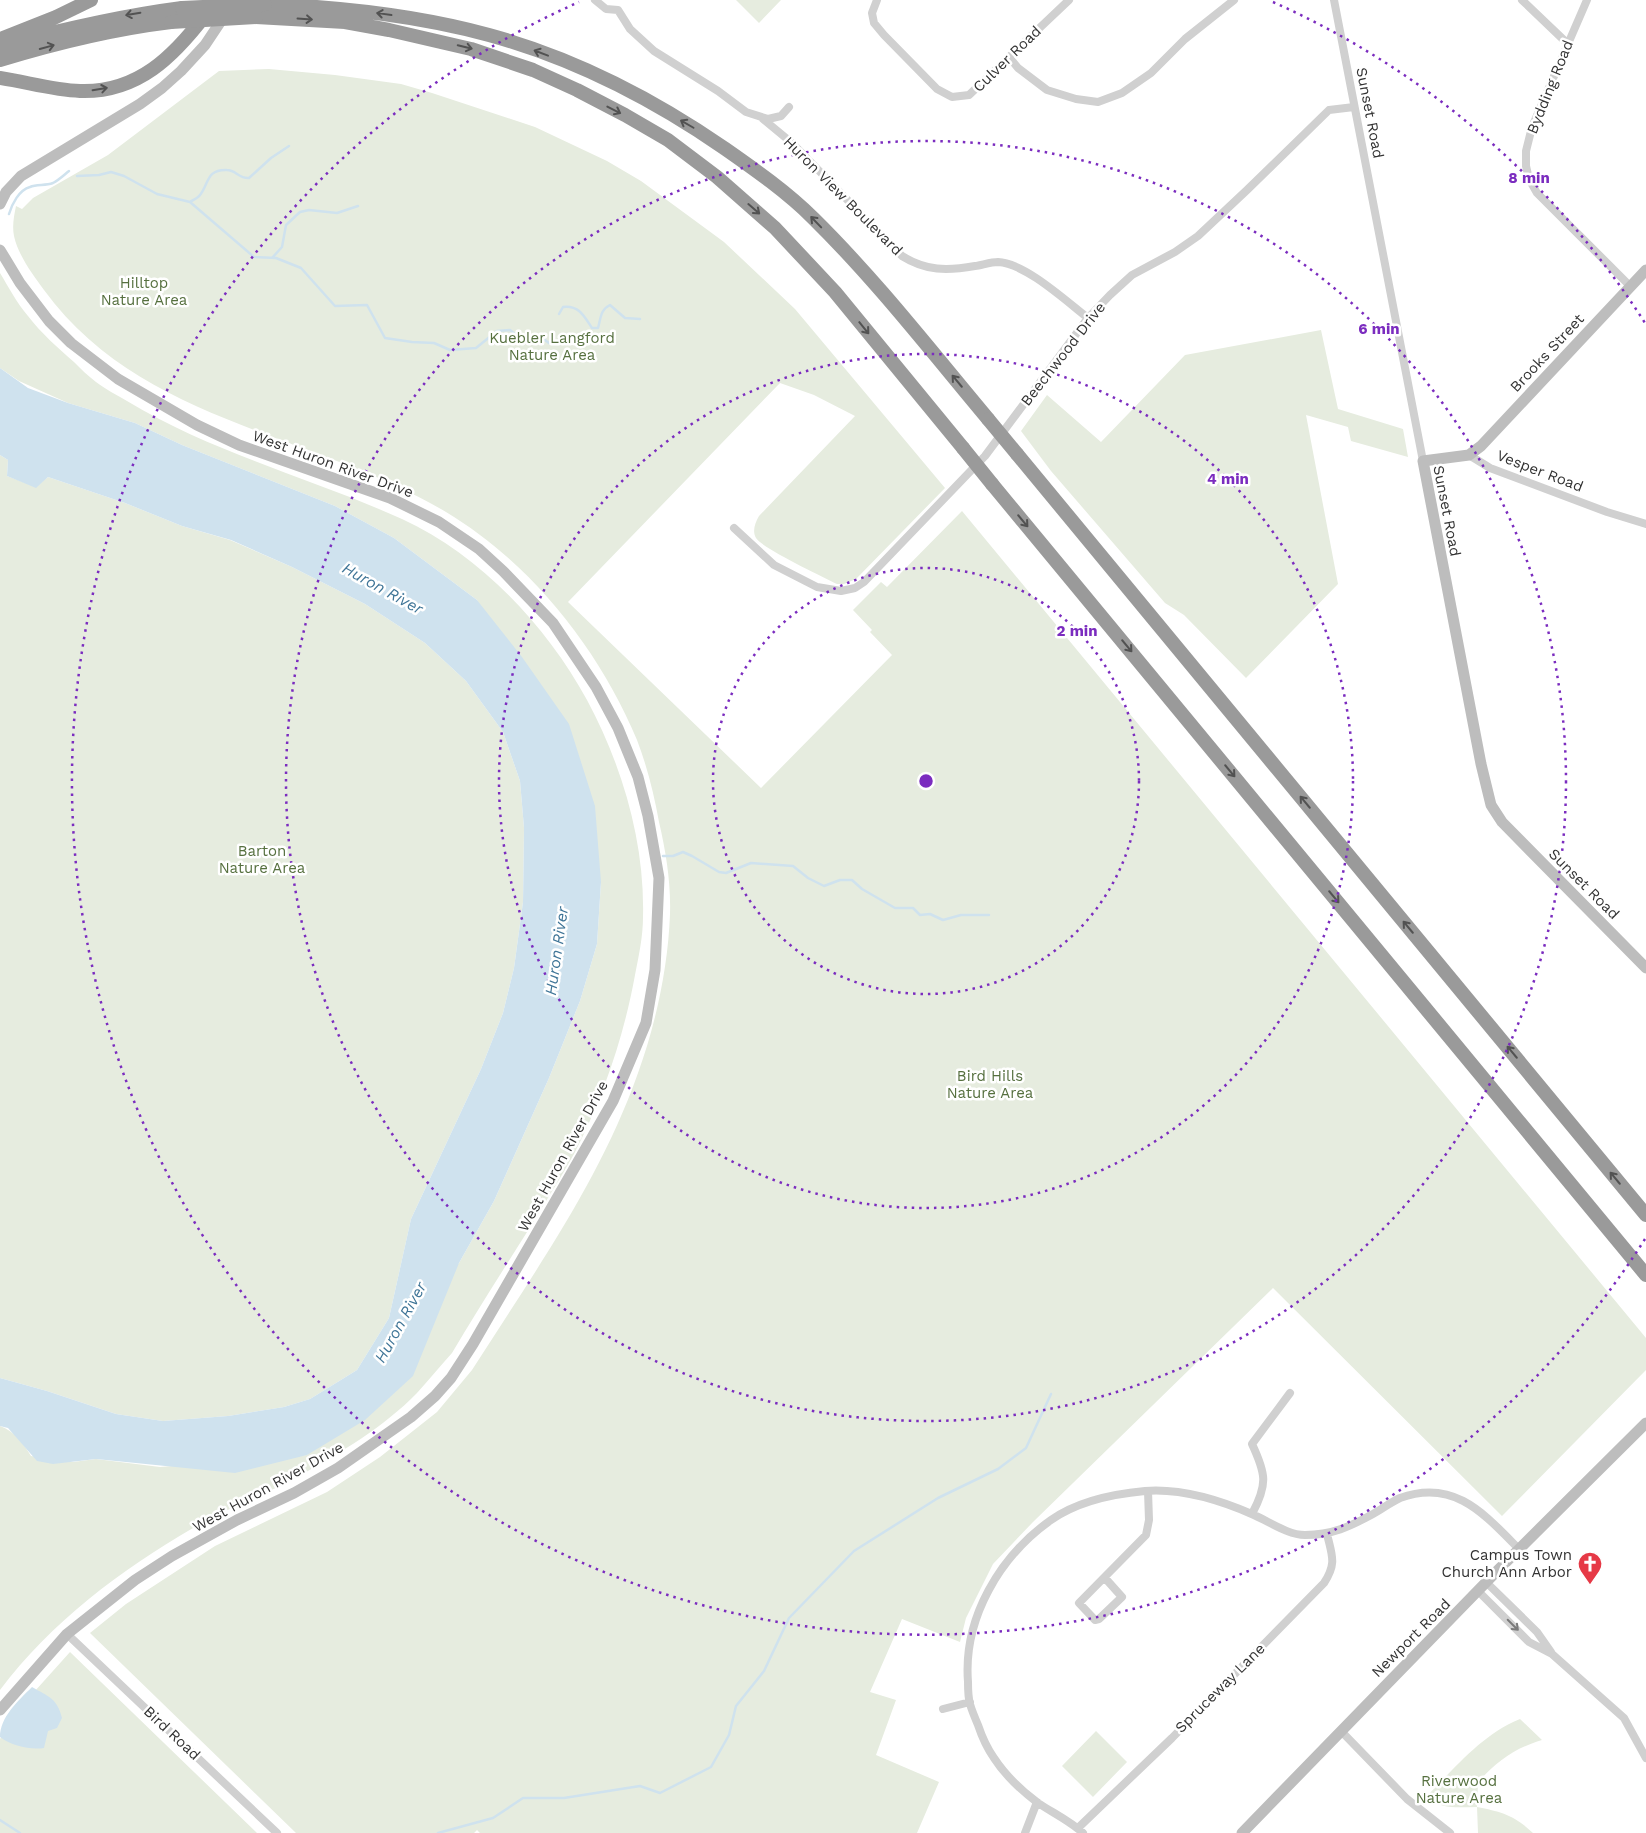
<svg xmlns="http://www.w3.org/2000/svg" width="1646" height="1833" viewBox="0 0 1646 1833" font-family="'Work Sans',sans-serif">
<style>
.green{fill:#e6ecdf}
.water{fill:#cfe2ee}
.lines{fill:none;stroke-linecap:round;stroke-linejoin:round}
.stream{stroke:#cfe2ee;stroke-width:2.5}
.street{stroke:#d0d0d0;stroke-width:8}
.secondary{stroke:#bdbdbd;stroke-width:11}
.highway{stroke:#9a9a9a;stroke-width:14}
.highway-bridge{stroke:#9a9a9a;stroke-width:14}
.oneway{stroke:#525252}
.oneway2{stroke:#7a7a7a}
.ring{fill:none;stroke:#7b2cbf;stroke-width:2.5;stroke-dasharray:2.5 5}
.labels{text-anchor:middle;stroke-width:5;stroke-linejoin:round;paint-order:stroke}
.street-label{font-size:15px;fill:#333;stroke:#fff}
.park-label{font-size:15px;fill:#56703f;stroke:#fff}
.poi-label{font-size:15px;fill:#333;stroke:#fff;text-anchor:end}
.water-label{font-size:16px;font-style:italic;fill:#3f7597;stroke:#fff}
.centre{fill:#7b2cbf;stroke:#fff;stroke-width:2.5}
.ring-label{font-size:15px;text-anchor:middle;font-weight:bold;fill:#7b2cbf;stroke:#fff;stroke-width:5;stroke-linejoin:round;paint-order:stroke}
</style>
<rect width="100%" height="100%" fill="#fff"/>
<path class="green" d="M736 0H781L759 23Z
M269 69 335 75 401 84 432 93 535 127 607 161 641 181 724 242 795 309 945 488 856 579 844 584H837C822 576 763 549 756 538 752 531 755 523 759 516L855 416 814 395 780 383 568 602 761 788 892 655 870 632 872 630 853 610 881 582 887 587 962 511 1646 1338V1370L1502 1516 1273 1288 1033 1522 993 1564 966 1618 960 1642 902 1619 870 1692 896 1700 876 1755 939 1782 917 1833H480L477 1830 474 1833H296L90 1633 126 1604 215 1546 327 1492 380 1457 437 1412 472 1370C533 1274 600 1181 638 1073 656 1023 668 968 670 914 671 883 666 852 659 822 654 794 647 766 637 740 599 649 531 563 446 512 313 432 142 424 44 290 33 275 18 255 14 236 12 226 14 216 16 206L22 209 33 198 108 155 219 71Z
M0 273C9 288 17 303 28 316 41 333 58 348 74 362 81 369 88 376 96 382 105 389 117 395 127 401 213 453 311 478 402 519 480 555 546 625 587 700 622 765 645 842 643 917 643 936 639 955 635 975 624 1036 603 1098 574 1154 560 1179 544 1204 529 1229 503 1270 477 1311 452 1353 440 1366 429 1380 417 1393 384 1427 340 1453 299 1476 265 1495 227 1508 193 1528 121 1570 51 1622 0 1690V1426C13 1430 24 1444 31 1456L73 1462 96 1459 160 1467 307 1455 459 1263 494 1201 549 1078 580 1001 597 944 601 882 477 600 394 538 335 506 182 445 135 423 68 403 19 381 0 368Z
M1321 330 1338 409 1403 429 1408 457 1351 441 1348 427 1306 415 1338 584 1246 678 1184 615 1165 603 1051 471 1021 431 1047 395 1101 442 1185 355Z
M0 455 8 460 7 476 36 487 48 477 125 503 182 526 230 540 292 567 365 604 425 643 466 681 503 732 520 781 524 828 523 902 514 968 503 1013 481 1069 411 1219 389 1318 357 1370 310 1399 284 1407 228 1416 163 1421 116 1414 47 1391 0 1378Z
M70 1652 257 1833H0V1739L11 1720 26 1701Z
M1520 1719 1542 1740C1513 1749 1498 1761 1478 1782L1477 1807C1502 1812 1514 1815 1533 1833H1478L1477 1807C1458 1807 1442 1810 1426 1797 1455 1768 1481 1735 1520 1719Z
M1096 1731 1127 1762 1093 1797 1062 1766Z"/>
<path class="water" d="M0 368 28 388 68 403 135 423 182 445 335 506 394 538 477 600 522 657 569 724 595 806 601 882 597 944 580 1001 549 1078 494 1201 459 1263 413 1376 365 1420 307 1455 235 1473 96 1459 53 1464 37 1461 8 1428 0 1426V1378L47 1391 116 1414 163 1421 228 1416 284 1407 310 1399 357 1370 389 1318 411 1219 481 1069 503 1013 514 968 523 902 524 828 520 781 503 732 466 681 425 643 365 604 292 567 231 540 182 526 125 503 48 477 36 488 7 476 8 460 0 455Z
M32 1687C49 1697 57 1698 62 1718L57 1728 48 1731 44 1748C30 1750 12 1746 0 1737 0 1717 18 1701 32 1687Z"/>
<g class="lines">
<path class="stream" d="M77 176 99 175 111 172 124 176 157 194 190 202 254 257 276 258 301 268 335 306 367 305 385 338 412 342 434 343 450 350 476 348 497 331 510 330 521 339 538 335 549 343 556 342 567 336
M190 202C193 200 198 198 200 195 209 184 206 169 227 170 236 170 239 179 249 178L271 158 289 146
M9 214C12 204 19 190 30 187 37 184 45 186 53 183 59 180 64 175 69 171
M272 258 282 247 286 225 300 212 309 210 337 213 358 206
M559 314 563 307C579 305 584 316 592 328H598C601 318 600 310 610 305L625 318 640 319
M663 856H673L683 852 692 856 719 872 726 873 751 863 793 866 808 878 824 886 840 880H852L862 889 895 908H913L920 915 930 914 943 920 961 915H989
M0 1820 20 1833
M438 1833 493 1818 523 1798H564L640 1786 660 1793 711 1767 729 1735 736 1706 764 1671 789 1618 854 1551 938 1498 998 1469 1026 1448 1051 1394"/>
<path class="street" d="M595 0 606 9 618 10 630 29 654 51 718 91 746 112 768 119 781 116 789 107
M877 0 872 13 874 23 884 35 937 89 952 97 969 95 1069 0
M1334 0 1423 461
M1522 0 1568 44
M1587 0 1532 127 1526 151V166L1529 179 1537 193 1630 286
M1009 57 1018 68 1047 90 1076 99 1098 102 1122 93 1151 73 1185 39 1234 0
M763 119 792 143 902 256C926 271 947 271 975 266 982 265 991 262 998 262 1025 263 1066 301 1088 318
M1469 455 1490 468 1607 512 1646 524
M734 528 774 565 817 587 841 591 855 588 864 582 985 456 1088 318 1110 295 1132 275 1175 252 1198 236 1247 190 1329 110 1354 107
M1252 1514C1268 1484 1266 1474 1252 1444L1290 1393
M1105 1578 1122 1597 1099 1619 1095 1620 1079 1603 1146 1535 1149 1520 1148 1491
M1487 1583 1537 1632 1551 1652
M1478 1591 1529 1642 1552 1654 1624 1718 1646 1758
M67 1634 277 1833
M943 1709 970 1702
M1341 1731 1407 1799 1450 1833
M1078 1828 1172 1738 1324 1583C1337 1563 1332 1556 1327 1534
M1025 1833 1037 1802
M1083 1833C1070 1821 1053 1813 1038 1803 1022 1791 1005 1775 994 1758 987 1748 982 1737 978 1725 975 1718 972 1711 970 1704 968 1697 968 1689 968 1682 963 1618 1000 1556 1051 1520 1078 1501 1112 1494 1145 1491 1183 1488 1220 1500 1254 1515 1270 1522 1288 1535 1305 1535 1332 1535 1349 1527 1373 1514 1382 1509 1391 1502 1400 1498 1455 1478 1485 1515 1520 1550"/>
<path class="secondary" d="M0 204 6 192 21 176 140 104 162 88 181 71 205 45 225 15
M0 250 20 283 49 321 71 343 118 379 197 425 239 445 390 498 439 522 479 549 503 571 553 623 596 687 618 728 638 777 648 816 659 878 655 970 646 1023 613 1101 473 1344 451 1378 435 1396 411 1417 338 1468 294 1493 237 1520 172 1556 135 1580 67 1634 0 1710
M1646 270 1481 446 1469 455 1423 461 1481 764 1491 805 1502 822 1646 968
M1242 1833 1498 1570 1646 1423"/>
<path class="highway" d="M265 4C340 7 416 15 489 35 573 58 653 99 724 148 754 169 787 192 813 218 876 280 931 351 988 419
M256 17 345 22 389 30 471 49 533 70 577 90 625 115 668 140 717 177 775 228 835 292 963 448
M3 38 56 17 91 0
M0 46C60 30 120 16 182 8
M0 60C56 43 113 29 171 22
M0 78C27 82 53 90 80 91 138 93 174 56 206 14
M1017 454 1646 1215
M992 484 1646 1275"/>
<path class="highway-bridge" d="M182 8 265 4
M171 22 256 17
M988 419 1017 454
M963 448 992 484"/>
</g>
<defs><path id="oneway-shaft" d="M-6 0H5M1.5-3L5.5 0L1.5 3" fill="none" stroke-width="1.6" stroke-linecap="round" stroke-linejoin="round" transform="scale(1.25)"/></defs>
<g class="oneway">
<use href="#oneway-shaft" transform="translate(133 14) rotate(170)"/>
<use href="#oneway-shaft" transform="translate(384 14) rotate(-172)"/>
<use href="#oneway-shaft" transform="translate(305 19) rotate(4)"/>
<use href="#oneway-shaft" transform="translate(47 47) rotate(-15)"/>
<use href="#oneway-shaft" transform="translate(465 47) rotate(14)"/>
<use href="#oneway-shaft" transform="translate(541 53) rotate(-159)"/>
<use href="#oneway-shaft" transform="translate(100 89) rotate(-9)"/>
<use href="#oneway-shaft" transform="translate(614 110) rotate(27)"/>
<use href="#oneway-shaft" transform="translate(687 124) rotate(-150)"/>
<use href="#oneway-shaft" transform="translate(754 209) rotate(41)"/>
<use href="#oneway-shaft" transform="translate(816 222) rotate(-134)"/>
<use href="#oneway-shaft" transform="translate(864 328) rotate(51)"/>
<use href="#oneway-shaft" transform="translate(957 381) rotate(-130)"/>
<use href="#oneway-shaft" transform="translate(1023 521) rotate(50)"/>
<use href="#oneway-shaft" transform="translate(1127 646) rotate(50)"/>
<use href="#oneway-shaft" transform="translate(1230 771) rotate(50)"/>
<use href="#oneway-shaft" transform="translate(1305 802) rotate(-130)"/>
<use href="#oneway-shaft" transform="translate(1334 897) rotate(50)"/>
<use href="#oneway-shaft" transform="translate(1408 927) rotate(-130)"/>
<use href="#oneway-shaft" transform="translate(1512 1052) rotate(-130)"/>
<use href="#oneway-shaft" transform="translate(1615 1178) rotate(-130)"/>
</g>
<use class="oneway2" href="#oneway-shaft" transform="translate(1513 1625) rotate(45)"/>
<g class="ring">
<circle cx="926" cy="781" r="213"/>
<circle cx="926" cy="781" r="427"/>
<circle cx="926" cy="781" r="640"/>
<path d="M1645 1239A853 853 0 1 1 579 2M1273 2A853 853 0 0 1 1645 323"/>
</g>
<defs>
<symbol id="church-pin" viewBox="-11 -11 22 30"><path d="M0 17L-7.5 6A9.5 9.5 0 1 1 7.5 6Z" fill="#e63946" stroke="#fff"/><path d="M-1.2-6h2.4v3.5h3.3v2.4h-3.3V6h-2.4V-.1h-3.3v-2.4h3.3Z" fill="#fff"/></symbol>
</defs>
<g fill-rule="evenodd">
<use href="#church-pin" x="1576" y="1550" width="28" height="38"/>
</g>
<g class="labels">
<g class="street-label">
<text transform="translate(1007 59) rotate(-44)" y="5">Culver Road</text>
<text transform="translate(1550 87) rotate(-68)" y="5">Bydding Road</text>
<text transform="translate(1370 113) rotate(79)" y="5">Sunset Road</text>
<text transform="translate(843 196) rotate(45)" y="5">Huron View Boulevard</text>
<text transform="translate(1547 353) rotate(-47)" y="5">Brooks Street</text>
<text transform="translate(1063 354) rotate(-52)" y="5">Beechwood Drive</text>
<text transform="translate(333 464) rotate(20)" y="5">West Huron River Drive</text>
<text transform="translate(1540 471) rotate(21)" y="5">Vesper Road</text>
<text transform="translate(1447 511) rotate(79)" y="5">Sunset Road</text>
<text transform="translate(1584 884) rotate(45)" y="5">Sunset Road</text>
<text transform="translate(563 1156) rotate(-61)" y="5">West Huron River Drive</text>
<text transform="translate(268 1487) rotate(-29)" y="5">West Huron River Drive</text>
<text transform="translate(1411 1638) rotate(-45)" y="5">Newport Road</text>
<text transform="translate(1220 1688) rotate(-45)" y="5">Spruceway Lane</text>
<text transform="translate(172 1733) rotate(43)" y="5">Bird Road</text>
</g>
<g class="park-label">
<text x="144" y="288">Hilltop<tspan x="144" dy="17">Nature Area</tspan></text>
<text x="552" y="343">Kuebler Langford<tspan x="552" dy="17">Nature Area</tspan></text>
<text x="262" y="856">Barton<tspan x="262" dy="17">Nature Area</tspan></text>
<text x="990" y="1081">Bird Hills<tspan x="990" dy="17">Nature Area</tspan></text>
<text x="1459" y="1786">Riverwood<tspan x="1459" dy="17">Nature Area</tspan></text>
</g>
<g class="poi-label">
<text x="1572" y="1560">Campus Town<tspan x="1572" dy="17">Church Ann Arbor</tspan></text>
</g>
<g class="water-label">
<text transform="translate(383 588) rotate(29)" y="6">Huron River</text>
<text transform="translate(556 951) rotate(-82)" y="6">Huron River</text>
<text transform="translate(400 1322) rotate(-61)" y="6">Huron River</text>
</g>
</g>
<circle cx="926" cy="781" r="8" class="centre"/>
<g class="ring-label">
<text x="1529" y="183">8 min</text>
<text x="1379" y="334">6 min</text>
<text x="1228" y="484">4 min</text>
<text x="1077" y="636">2 min</text>
</g>
</svg>
